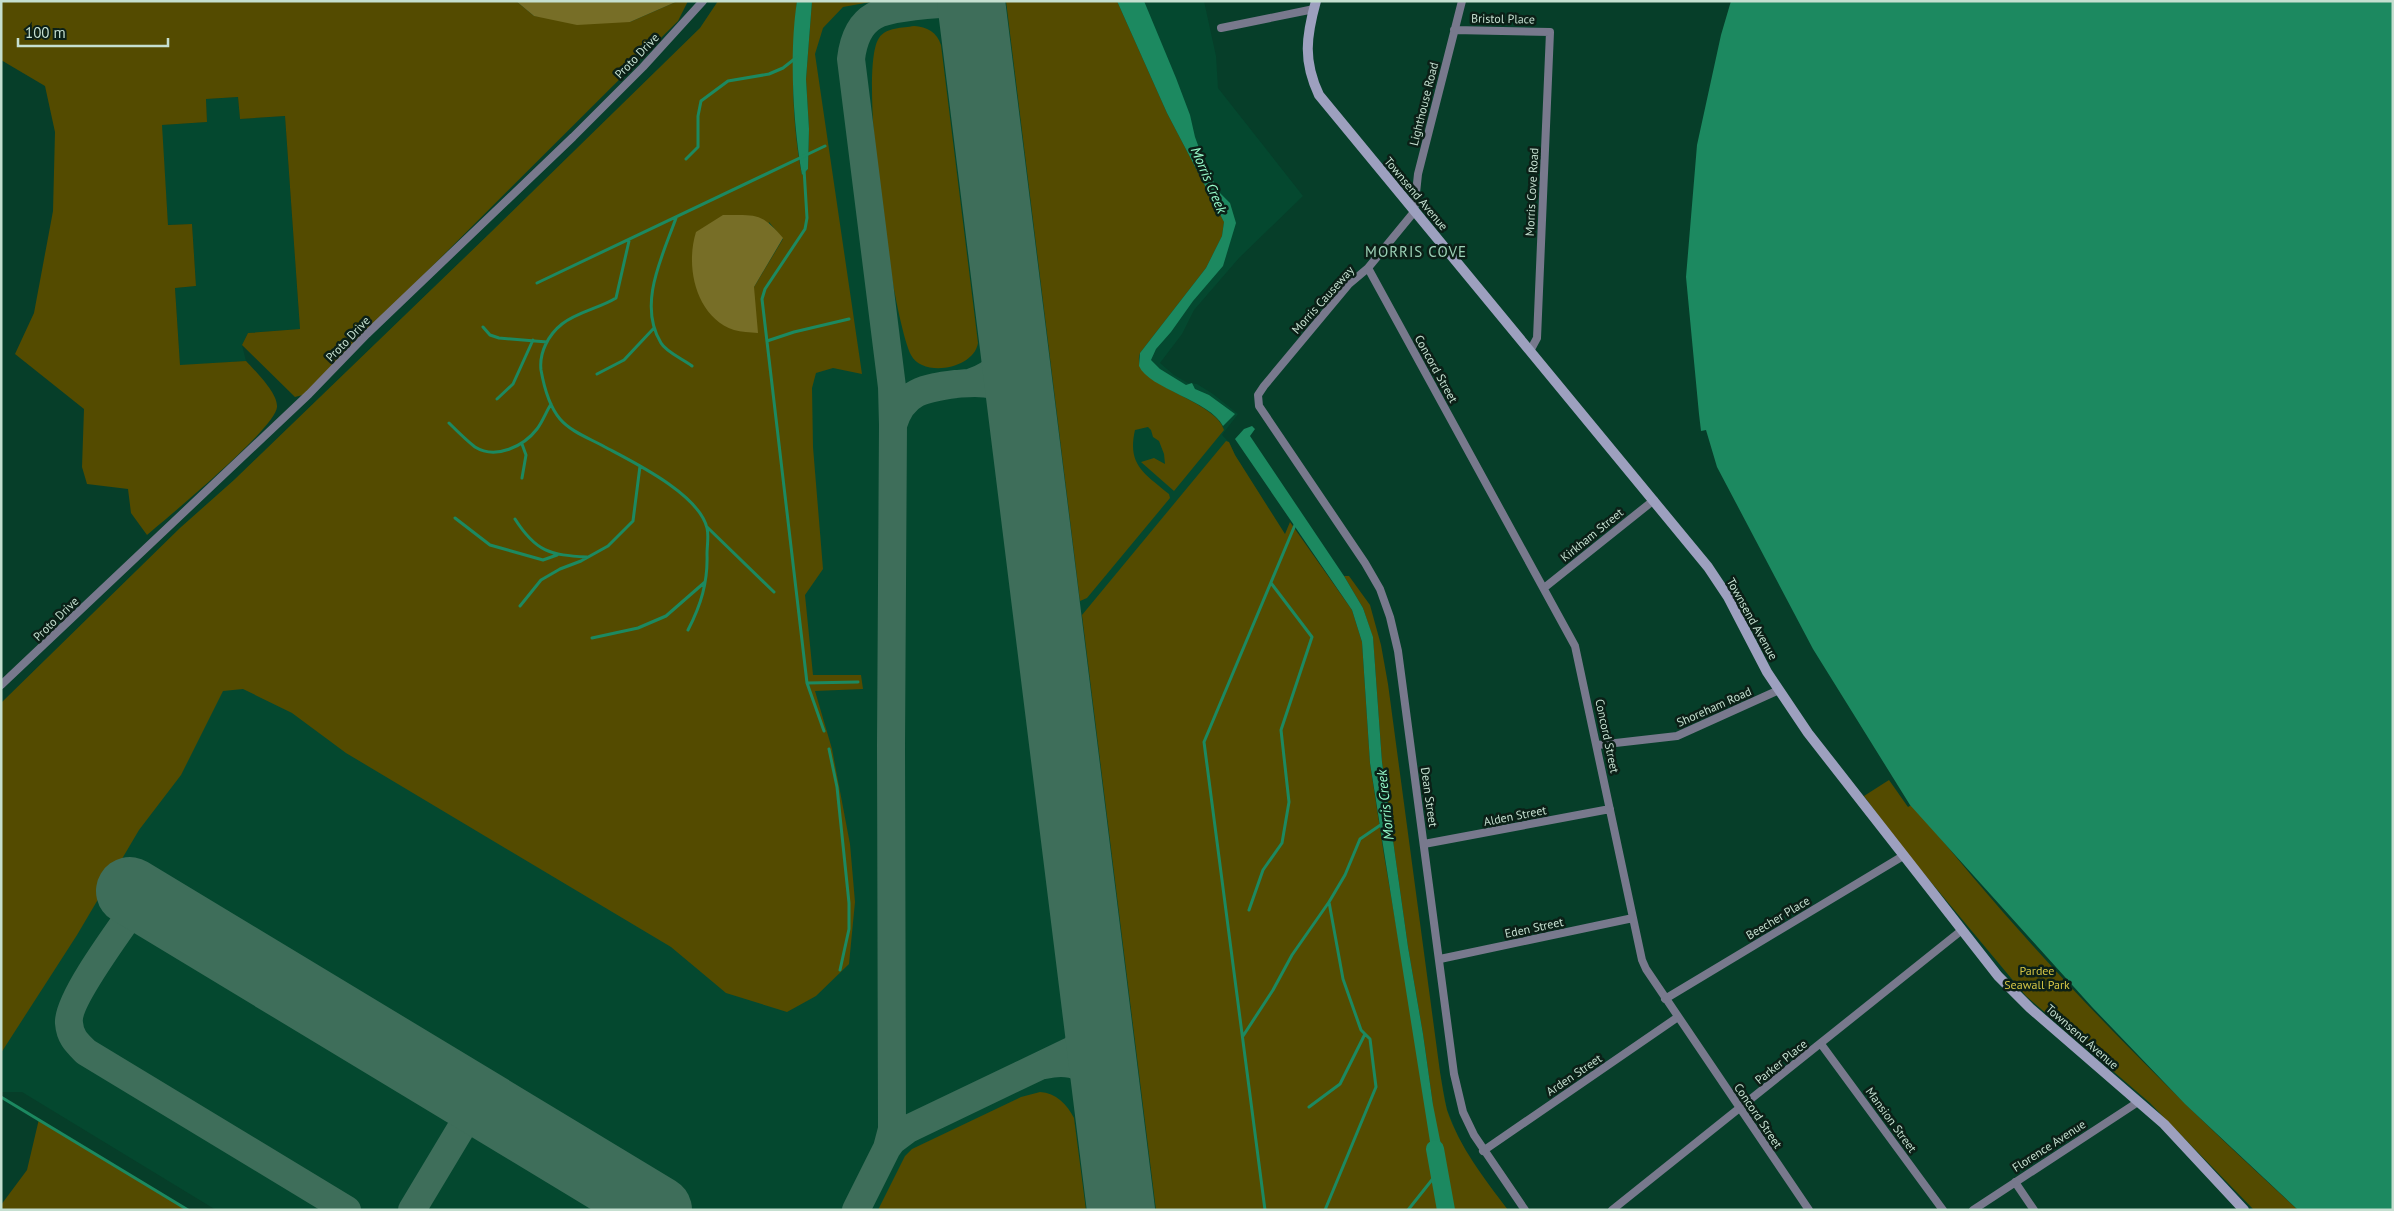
<svg xmlns="http://www.w3.org/2000/svg" width="2394" height="1211" viewBox="0 0 2394 1211" font-family="'PT Sans',sans-serif">
<style>
.built{fill:#04482f}
.green{fill:#544b00;fill-rule:evenodd}
.forest{fill:#776e27}
.water{fill:#1c8960}
.lines{fill:none;stroke-linecap:round;stroke-linejoin:round}
.stream{stroke:#1c8960;stroke-width:3}
.river{stroke:#1c8960;stroke-width:18}
.taxiway{stroke:#3e6e5a;stroke-width:28}
.runway{stroke:#3e6e5a;stroke-width:68}
.minor{stroke:#78798d;stroke-width:8}
.secondary{stroke:#9da0bf;stroke-width:10}
.labels{text-anchor:middle;stroke-width:5;stroke-linejoin:round;paint-order:stroke}
.street-label{font-size:12px;fill:#c5dfd0;stroke:#0b2017}
.park-label{font-size:12px;fill:#d5c546;stroke:#0b2017}
.water-label{font-size:14px;font-style:italic;fill:#98fccc;stroke:#0b2017}
.quarter-label{font-size:15px;letter-spacing:1px;fill:#9dd2b7;stroke:#0b2017}
</style>
<rect width="100%" height="100%" fill="#063e29"/>
<path class="built" d="M718 1H1204L1216 56 1218 88 1303 196 1239 258 1194 310 1182 334 1160 363 1174 375 1188 383 1197 384 1213 394 1238 414 1222 435 1229 442 1235 455 1285 535 1376 818 1393 828 1447 1109 1458 1136 1472 1163 1508 1210H216L22 1092H1V703L180 528 234 480 489 234 700 28Z
M238 97 240 119 285 116 300 329 248 333 242 345 246 361 180 366 175 288 196 286 192 224 168 225 161 125 207 122 206 99Z"/>
<path class="green" d="M1 1H516L534 16 630 22 678 1H688L678 21 303 395 295 397 242 345 248 333 300 329 285 116 240 119 238 97 206 99 207 122 162 125 168 225 192 224 196 286 175 288 180 365 246 361C255 371 278 393 277 407 276 428 168 517 147 535L131 513 128 489 87 484 82 467 84 409 15 354 34 313 53 211 55 132 45 86 1 60Z
M718 1H797C791 57 791 120 802 175L808 169 809 129 806 79 812 1H876L843 7 823 28 815 54 862 374 833 368 816 373 812 388 813 447 823 569 805 595 813 675H861L863 689 815 691 832 749 850 844 855 902 849 964 816 996 787 1012 726 993 671 947 346 753 292 713 243 689 223 691 181 775 139 830 77 935 1 1053V703L180 528 234 480 489 234 700 28ZM769 222 783 239 754 287Z
M1006 1H1117L1167 113 1224 222 1222 236 1206 268 1140 353C1128 385 1216 399 1224 430L1174 491 1141 462 1154 458 1165 464 1164 454 1159 441 1153 437 1151 430 1148 427 1135 430C1127 465 1144 473 1169 494L1170 498 1087 598 1080 601Z
M914 26C927 27 937 32 941 45L978 343C974 369 923 378 911 355 892 317 857 69 879 38 886 27 903 28 914 26Z
M1226 441 1229 442 1235 455 1285 534 1290 522 1352 610 1362 642 1370 763 1384 855 1415 1035 1433 1105 1423 1034 1408 947 1382 762 1373 638 1363 608 1344 576H1349L1370 605 1381 645 1388 684 1440 1072C1442 1084 1444 1098 1447 1110 1460 1148 1484 1178 1508 1210H1156L1082 615Z
M1889 780 1908 807 1913 804C2029 951 2160 1084 2298 1210H2254L2150 1103 2026 996 1905 851 1864 796Z
M1040 1092C1056 1093 1067 1104 1074 1118L1086 1210H878L905 1156 912 1149 1021 1097Z
M39 1119 187 1210H1V1205L27 1170Z"/>
<path class="forest" d="M516 1H678L630 22 577 25 534 16Z
M723 215C756 215 761 212 783 238L754 287 758 333C750 332 741 332 734 330 696 317 685 267 696 232Z"/>
<path class="water" d="M797 1H812L806 79 809 129 808 169 802 175C793 124 789 53 797 1Z
M1117 1H1144L1176 78 1190 115 1195 137 1206 167 1219 192 1230 203 1236 223 1223 266 1193 301 1171 332 1156 349 1151 360 1160 369 1186 385 1192 383 1195 389 1209 395 1235 414 1223 426C1210 400 1149 389 1139 366L1140 353 1206 268 1222 236 1224 222 1167 113Z
M1731 1H2393V1210H2298L2185 1104 2092 1007 1910 805 1813 649 1717 467 1706 430 1701 431 1699 414 1686 277 1697 145 1721 35Z
M1252 426 1255 429 1250 436 1344 576 1363 608 1373 637 1382 762 1408 947 1423 1034 1433 1105 1445 1165 1439 1171 1434 1167 1370 763 1362 642 1352 610 1235 439 1244 429Z"/>
<g class="lines">
<path class="stream" d="M686 159 698 147V116L701 101 728 81 769 74 783 68 797 57
M804 169 807 218 805 229 765 289 762 299 807 683 824 731
M676 218C663 255 637 304 661 343 666 352 683 359 692 366
M629 241 616 298C600 308 577 312 562 324 548 335 539 353 541 370 544 387 549 406 560 419 571 432 591 439 605 447 633 462 699 494 707 528 709 536 707 546 707 554 708 582 701 605 688 630
M537 283 825 146
M483 327 490 335 499 338 547 342
M767 341 794 332 849 319
M597 374 624 360 654 328
M497 399 513 384 533 340
M449 423C457 431 466 440 475 447 496 460 524 446 537 429 543 421 546 412 551 404
M522 444 526 455 522 478
M455 518 490 545 543 560 557 555
M515 519C536 552 550 555 587 557
M707 527 774 592
M520 606 541 580 560 569 581 561 608 546 633 521 640 466
M592 638 638 628 666 616 705 582
M807 683 858 682
M829 749 837 787 849 903V929L840 970
M1249 910 1263 870 1282 843 1289 802 1281 730 1312 637 1271 583
M1243 1036 1273 990 1292 955 1329 902 1345 875 1360 839 1382 824
M1 1097 188 1210
M1309 1107 1340 1084 1365 1034
M1265 1210 1204 742 1295 525
M1325 1210 1376 1087 1370 1039 1361 1030 1343 979 1329 902
M1408 1210 1439 1171"/>
<path class="river" d="M1435 1149 1446 1210"/>
<path class="taxiway" d="M972 382C997 374 1006 360 1013 335
M893 425C903 391 925 388 956 384 969 383 983 381 995 386 1006 391 1014 403 1022 413
M142 898C127 920 66 1000 69 1023 70 1037 77 1043 86 1052L347 1210
M1044 1065C1076 1058 1091 1069 1107 1095
M887 1148 892 1141 908 1129 1073 1050 1087 1036 1096 1009
M412 1210 478 1100
M856 1210 887 1148 892 1129 891 745 893 425 892 387 851 59C853 42 858 25 874 16 893 5 948 4 971 2"/>
<path class="runway" d="M971 1 1121 1210
M130 891 658 1210"/>
<path class="minor" d="M1462 1 1418 174 1414 212 1368 268 1349 284 1264 386 1258 395 1259 406 1365 563 1380 589 1390 617 1398 651 1454 1074 1463 1112 1474 1135 1525 1210
M1221 28 1314 9
M1454 30 1550 32 1537 338 1530 351
M1368 268 1575 646 1642 960 1646 969 1809 1210
M1544 588 1654 500
M1 685 309 394 367 334 573 137 643 67 703 1
M1598 745 1677 736 1779 690
M1424 844 1610 809
M1440 959 1633 918
M1665 999 1903 856
M1821 1044 1943 1210
M1483 1151 1678 1017
M2015 1182 2034 1210
M1612 1210 1962 930
M1973 1210 2138 1102"/>
<path class="secondary" d="M1316 1C1306 37 1303 61 1319 95L1708 567 1728 597 1767 672 1808 733 1998 976 2030 1008 2164 1124 2244 1210"/>
</g>
<g class="labels">
<g class="street-label">
<text transform="translate(1503 19) rotate(1)" y="4">Bristol Place</text>
<text transform="translate(637 56) rotate(-46)" y="4">Proto Drive</text>
<text transform="translate(1424 104) rotate(-76)" y="4">Lighthouse Road</text>
<text transform="translate(1532 192) rotate(-87)" y="4">Morris Cove Road</text>
<text transform="translate(1416 194) rotate(50)" y="4">Townsend Avenue</text>
<text transform="translate(1323 300) rotate(-48)" y="4">Morris Causeway</text>
<text transform="translate(348 339) rotate(-46)" y="4">Proto Drive</text>
<text transform="translate(1436 369) rotate(61)" y="4">Concord Street</text>
<text transform="translate(1592 535) rotate(-39)" y="4">Kirkham Street</text>
<text transform="translate(56 619) rotate(-44)" y="4">Proto Drive</text>
<text transform="translate(1752 619) rotate(61)" y="4">Townsend Avenue</text>
<text transform="translate(1714 707) rotate(-24)" y="4">Shoreham Road</text>
<text transform="translate(1607 736) rotate(78)" y="4">Concord Street</text>
<text transform="translate(1429 797) rotate(82)" y="4">Dean Street</text>
<text transform="translate(1515 816) rotate(-11)" y="4">Alden Street</text>
<text transform="translate(1778 918) rotate(-31)" y="4">Beecher Place</text>
<text transform="translate(1534 928) rotate(-12)" y="4">Eden Street</text>
<text transform="translate(2082 1037) rotate(41)" y="4">Townsend Avenue</text>
<text transform="translate(1781 1062) rotate(-39)" y="4">Parker Place</text>
<text transform="translate(1574 1075) rotate(-34)" y="4">Arden Street</text>
<text transform="translate(1758 1116) rotate(56)" y="4">Concord Street</text>
<text transform="translate(1891 1120) rotate(54)" y="4">Mansion Street</text>
<text transform="translate(2049 1146) rotate(-33)" y="4">Florence Avenue</text>
</g>
<g class="park-label">
<text x="2037" y="975">Pardee<tspan x="2037" dy="14">Seawall Park</tspan></text>
</g>
<g class="water-label">
<text transform="translate(1209 180) rotate(67)" y="5">Morris Creek</text>
<text transform="translate(1385 805) rotate(-96)" y="5">Morris Creek</text>
</g>
<g class="quarter-label">
<text x="1416" y="257">MORRIS COVE</text>
</g>
</g>
<rect width="2394" height="1211" fill="none" stroke="#c5dfd0" stroke-width="5"/>
<path d="M18 38v8h150v-8" fill="none" stroke="#c5dfd0" stroke-width="2.5"/>
<text x="25" y="38" font-size="15" fill="#c5dfd0" stroke="#0b2017" stroke-width="4" paint-order="stroke">100 m</text>
</svg>
